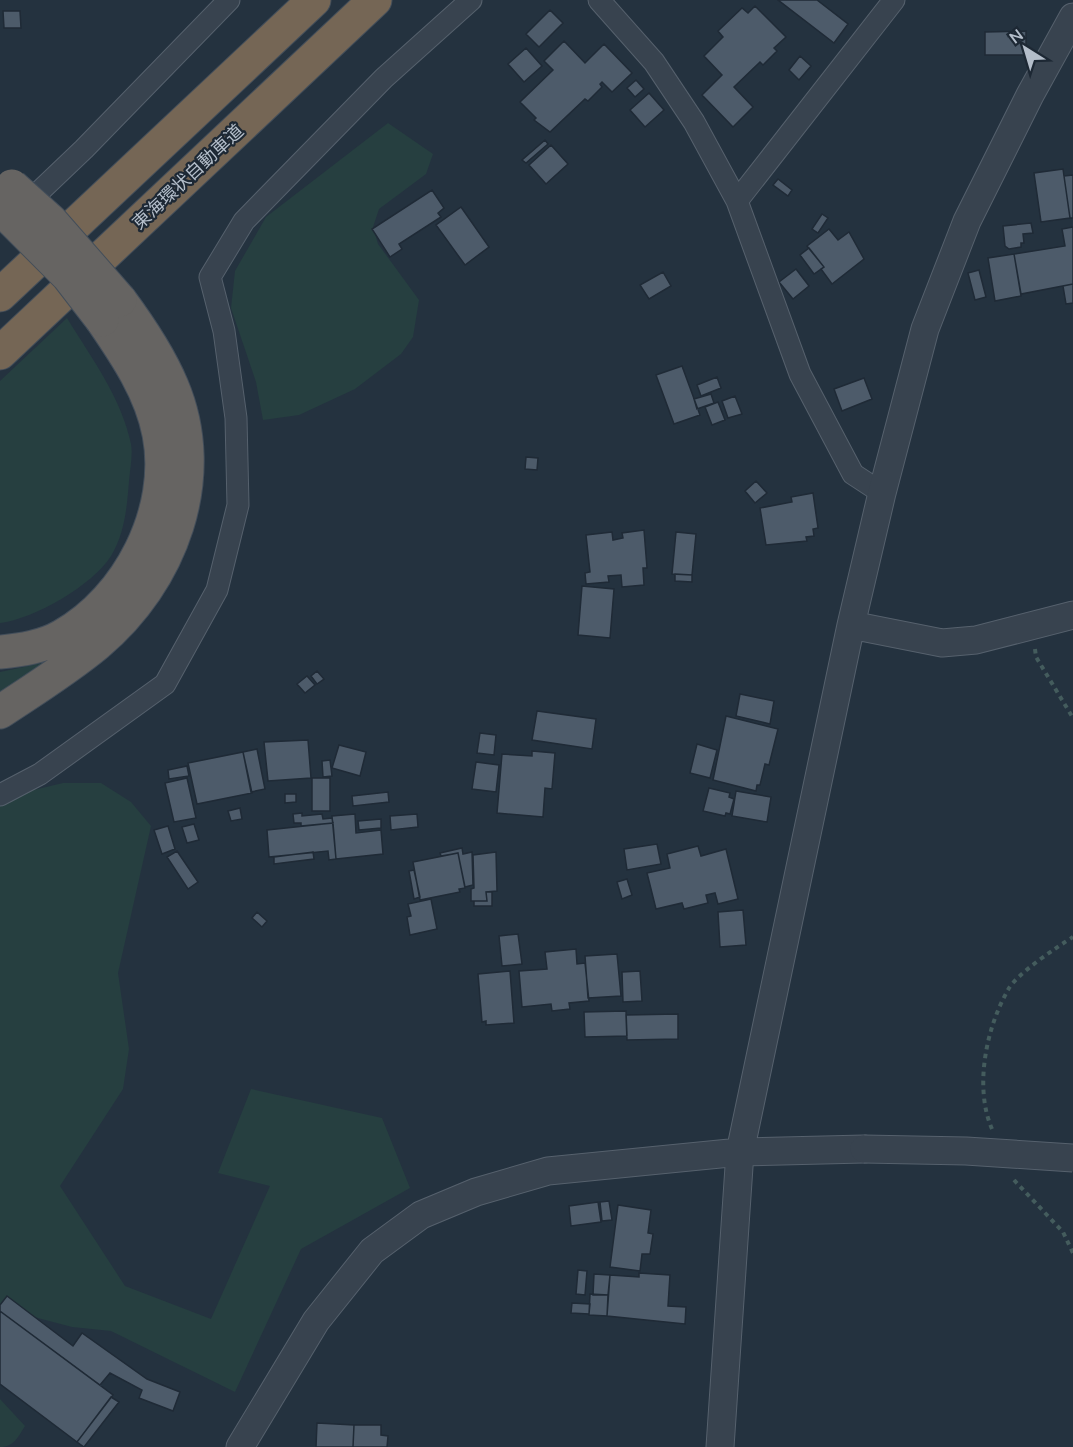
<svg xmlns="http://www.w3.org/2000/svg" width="1073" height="1447" viewBox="0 0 1073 1447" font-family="Mulish,'Noto Sans JP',sans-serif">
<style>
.green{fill:#263f40}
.building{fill:#4d5b6a;stroke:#1f2a36;stroke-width:1.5}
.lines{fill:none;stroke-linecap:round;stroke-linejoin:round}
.minor-casing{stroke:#56616d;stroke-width:23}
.tertiary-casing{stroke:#56616d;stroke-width:29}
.trunk-casing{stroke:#434e5a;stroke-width:35}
.motorway-casing{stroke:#434e5a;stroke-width:35}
.path{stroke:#445c5d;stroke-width:4;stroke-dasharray:4.5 4.5;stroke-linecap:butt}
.minor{stroke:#38434f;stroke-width:21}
.tertiary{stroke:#38434f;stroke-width:27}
.trunk{stroke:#666462;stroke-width:33}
.motorway{stroke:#756655;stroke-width:33}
.tertiary-bridge-casing{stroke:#56616d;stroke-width:29;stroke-linecap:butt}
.trunk-bridge-casing{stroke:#434e5a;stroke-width:35;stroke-linecap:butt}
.tertiary-bridge{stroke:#38434f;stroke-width:27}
.trunk-bridge{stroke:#666462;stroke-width:33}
.labels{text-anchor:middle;stroke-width:4.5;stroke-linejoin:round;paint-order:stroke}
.street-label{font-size:18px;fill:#b4beca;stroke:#1d2834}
</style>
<rect width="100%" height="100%" fill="#24323f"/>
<path class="green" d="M388 123 433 154 426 174 379 209 373 227 378 244 419 300 413 337 401 354 355 389 299 415 263 420 256 382 231 308 235 271 266 217Z
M67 318C92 359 121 397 131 444 133 455 130 469 129 481 127 506 125 533 111 556 93 585 34 619 0 623V381Z
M52 661 0 694V672Z
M63 783H101L131 802 151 826 118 973 129 1049 123 1089 60 1186 125 1286 211 1319 270 1186 218 1173 251 1089 382 1118 410 1188 301 1249 235 1392 111 1331 72 1327 0 1308V798Z
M0 1399 25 1426C18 1437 14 1447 0 1447Z"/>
<path class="building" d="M778 0H817L848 24 834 43Z
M755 6 786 37 774 48 777 51 763 65 760 62 734 87 753 107 733 127 702 95 722 75 704 56 723 37 718 31 742 8 748 13Z
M550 10 563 23 539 47 526 34Z
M3 11H20L21 28H4Z
M1026 31V55H985V32Z
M564 41 585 63 604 44 632 73 612 92 602 82 600 84 602 87 588 101 585 99 550 132 534 120 536 118 520 102 553 70 544 61Z
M526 48 542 66 524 82 508 64Z
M800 56 811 66 799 80 789 70Z
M636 80 644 89 635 97 627 88Z
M649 93 664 110 645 127 630 110Z
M545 140 548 144 526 163 522 160Z
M551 145 568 164 546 184 529 165Z
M1063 169 1070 218 1041 222 1034 173Z
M1073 175V218H1070L1064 176Z
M778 179 792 190 788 196 773 185Z
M432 190 444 208 438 213 441 217 399 244 402 249 390 257 372 229Z
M461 207 489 247 465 265 436 225Z
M822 214 828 218 818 233 812 229Z
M1031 223 1033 233 1023 234 1024 243H1021V247L1009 249 1005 246 1003 226Z
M1073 227V284L1021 294 1014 254 1065 246 1062 229Z
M829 229 838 240 849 232 864 259 832 284 821 269 824 267 807 246Z
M809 248 824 267 814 274 800 255Z
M1014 254 1021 296 995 301 988 258Z
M796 269 809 286 793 299 779 282Z
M979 270 986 297 975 300 968 273Z
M663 272 671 286 649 299 640 285Z
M1073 284V303L1066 304 1063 286Z
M682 366 700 415 674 424 656 375Z
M717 377 721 388 701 396 697 385Z
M864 378 872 399 842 411 834 389Z
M711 394 714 403 697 409 694 399Z
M735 396 742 414 728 418 722 401Z
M718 402 725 420 712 425 705 407Z
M526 457 538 458 537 470 525 469Z
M756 481 767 493 755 503 745 491Z
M813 493 818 528 813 529 814 536 806 537 807 541 766 545 760 508 792 502 791 497Z
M644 530 647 568H643L644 585 622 587 621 575 608 576 609 582 586 584 585 573 590 572 586 535 612 532 613 540 623 538 622 533Z
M676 532 696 534 692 575 672 574Z
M675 574 692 575V582L675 581Z
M582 586 614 589 610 638 578 635Z
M317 671 324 679 317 684 311 676Z
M307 676 315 685 305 693 297 684Z
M740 694 774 701 770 724 736 716Z
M537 711 596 719 592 749 532 740Z
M726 716 778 729 769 765 765 764 760 785H757L756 791 713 780Z
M480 733 496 735 494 755 477 753Z
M308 740 311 778 268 781 264 742Z
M697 744 717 750 710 778 690 773Z
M339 745 366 752 360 776 332 768Z
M257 749 265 789 251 792 243 752Z
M532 751 555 753 552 789 545 788 543 817 497 813 502 754 532 756Z
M243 752 252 793 197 804 188 763Z
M330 760 332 776 323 777 322 761Z
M476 762 499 765 496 792 472 789Z
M187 766 189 776 169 779 168 770Z
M187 778 196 818 174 822 165 783Z
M312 778H330V811H312Z
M709 788 730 793 729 797 734 799 730 814 726 813 725 816 703 811Z
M736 791 771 797 767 822 732 816Z
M388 792 389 802 353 806 352 796Z
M285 794H296V802L285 803Z
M240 808 242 819 231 821 228 811Z
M302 813V816L322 814 323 819 332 818 333 823 301 826V823H294L293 814Z
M355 814 356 833 381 830 383 854 336 859 332 816Z
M417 814 418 827 391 830 390 816Z
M381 819V828L359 830 358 821Z
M333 823 336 859 329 860 328 851 269 857 267 830Z
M194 824 199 840 187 843 182 827Z
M168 826 175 849 162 854 154 830Z
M657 844 661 864 627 870 624 849Z
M698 846 701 856 726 849 738 899 718 904 715 893 706 895 708 903 684 909 682 903 656 909 647 873 670 868 667 854Z
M462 848 463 854 472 852 473 885 465 887 458 853 441 856 440 853Z
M177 851 198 882 188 889 167 857Z
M313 852 314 859 274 864V857Z
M496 852 497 891 486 892 487 901H471V889L474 888 473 855Z
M458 853 465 888 459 889 460 892 420 900 413 862Z
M414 870 420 897 414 899 409 871Z
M627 879 632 895 622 899 617 882Z
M486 892H492V906H474V901H487Z
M431 899 437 929 410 935 407 917 411 916 408 904Z
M743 910 746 945 720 947 718 912Z
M257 912 267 921 262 927 252 918Z
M518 934 522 964 502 966 499 936Z
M576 949 577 964 585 963 589 1001 569 1003 570 1009 552 1011 551 1004 522 1007 519 971 547 969 545 952Z
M617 954 621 996 588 998 585 956Z
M510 971 514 1023 486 1025V1021L482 1022 478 974Z
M640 971 642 1001 623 1002 622 972Z
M626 1011 627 1036 585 1037 584 1012Z
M678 1014V1039L627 1040 626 1015Z
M609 1201 612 1220 602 1221 600 1202Z
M598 1202 601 1222 571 1226 569 1206Z
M618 1205 651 1210 648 1233 653 1234 650 1254H642L640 1271 610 1267Z
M578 1270 587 1271 585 1295 576 1294Z
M639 1273 670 1275 668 1306 686 1307 685 1324 607 1316 610 1275 639 1277Z
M594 1274 610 1275 608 1295H593Z
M590 1294 608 1295 607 1316 589 1315Z
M7 1296 73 1346 82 1333 147 1379 180 1392 173 1411 139 1398 142 1390 110 1373 100 1385 0 1311V1305Z
M572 1303 590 1304 589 1314 571 1313Z
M0 1311 113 1395 77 1442 0 1384Z
M111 1397 119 1402 84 1447 77 1442Z
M317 1423 354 1425 353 1447H316Z
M354 1425H381V1435L388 1436 387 1447H353Z"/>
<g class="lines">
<defs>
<path id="minor" d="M599 0 654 62 694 122 737 201 800 374 853 474 882 493
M737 201 894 0
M20 210 84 149 229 0
M0 795 40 774 165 684 217 590 238 505 236 418 224 331 210 277 244 221 384 78 471 0"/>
<path id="tertiary" d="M851 625 942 643 976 640 1073 615
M240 1447 316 1321 372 1251 421 1215 476 1192 548 1171 740 1152 864 1149
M720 1447 740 1152 851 625 882 493 925 329 967 221 1030 95 1073 17"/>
<path id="trunk" d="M0 652C21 650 43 647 62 636 128 599 174 511 159 434 151 392 126 355 102 320
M0 712C33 690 67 669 97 644 171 582 211 478 172 386 159 355 140 327 120 300"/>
<path id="motorway" d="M0 295 314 0
M0 353 375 0"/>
</defs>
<use href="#minor" class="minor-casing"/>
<use href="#tertiary" class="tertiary-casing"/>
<use href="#trunk" class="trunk-casing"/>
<use href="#motorway" class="motorway-casing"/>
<path class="path" d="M1035 649 1036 657 1073 718
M992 1129C974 1088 986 1028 1008 990 1016 974 1057 947 1073 937
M1014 1180 1063 1232 1073 1253"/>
<use href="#minor" class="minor"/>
<use href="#tertiary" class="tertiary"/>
<use href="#trunk" class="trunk"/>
<use href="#motorway" class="motorway"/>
<defs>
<path id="tertiary-bridge" d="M864 1149 966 1151 1073 1158"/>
<path id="trunk-bridge" d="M12 186 51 221 120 300
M0 208 68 276 102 320"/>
</defs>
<use href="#tertiary-bridge" class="tertiary-bridge-casing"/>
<use href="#trunk-bridge" class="trunk-bridge-casing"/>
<use href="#tertiary-bridge" class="tertiary-bridge"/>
<use href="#trunk-bridge" class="trunk-bridge"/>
</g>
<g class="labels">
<g class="street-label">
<text transform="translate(188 177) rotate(-43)" y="6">東海環状自動車道</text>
</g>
</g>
<g transform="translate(1025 48) rotate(323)" stroke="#1d2834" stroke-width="4.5" paint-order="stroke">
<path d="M0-4.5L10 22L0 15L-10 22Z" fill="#b4beca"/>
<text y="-9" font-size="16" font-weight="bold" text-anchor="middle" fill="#b4beca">N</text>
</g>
</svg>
